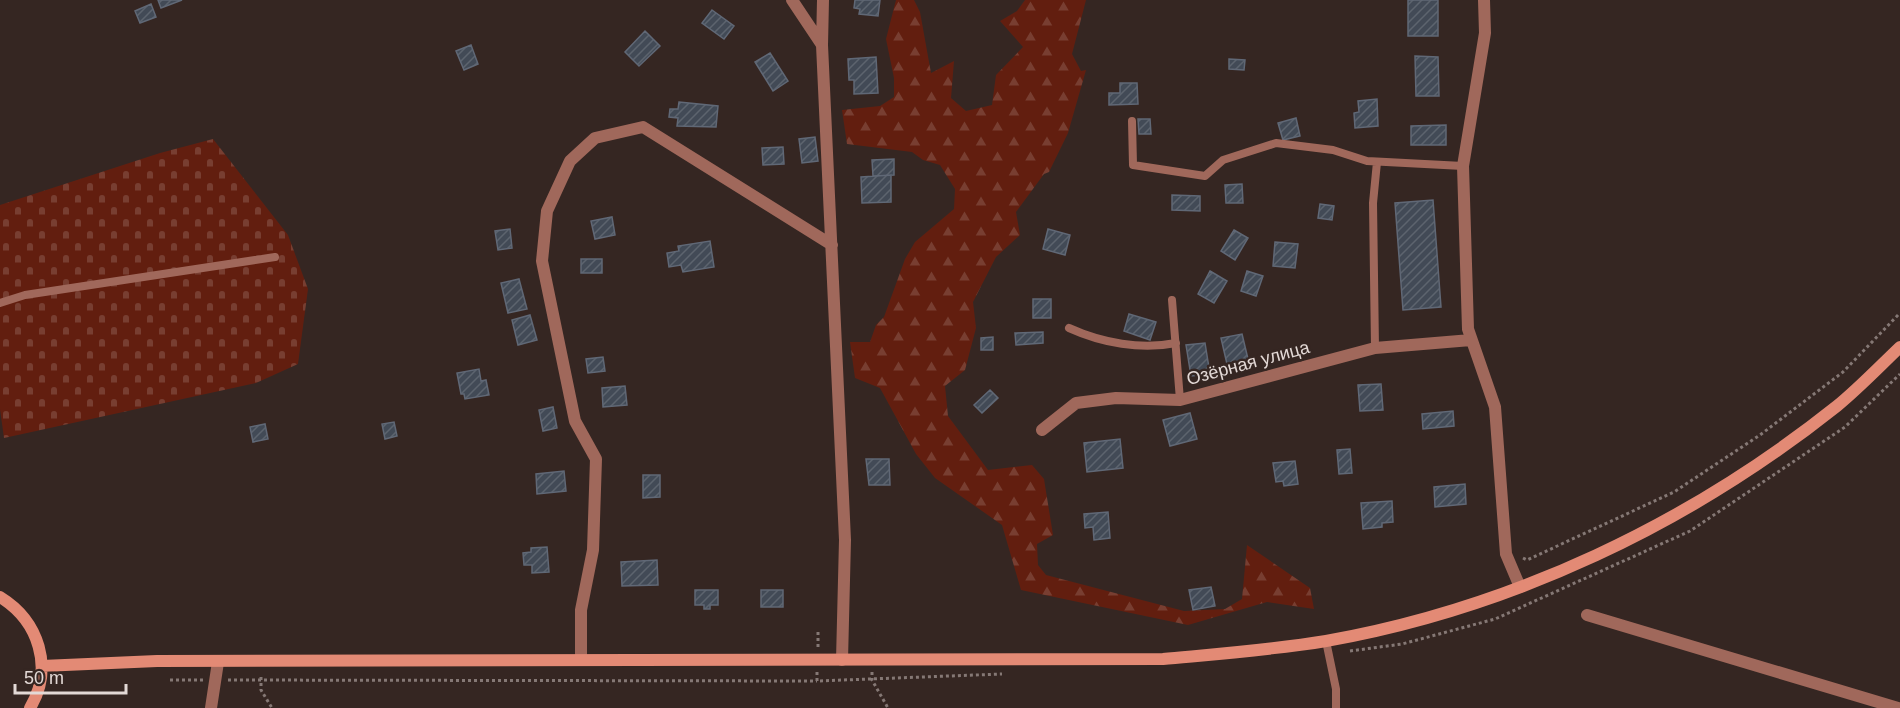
<svg xmlns="http://www.w3.org/2000/svg" width="1900" height="708" viewBox="0 0 1900 708" font-family="Arial,sans-serif">
<style>
.forest{fill:url(#forest-firs)}
.cemetery{fill:url(#cemetery-stones)}
.building{fill:url(#building-hatch);stroke:#606876;stroke-width:1.5}
.lines{fill:none;stroke-linecap:round;stroke-linejoin:round}
.path{stroke:#857875;stroke-width:3;stroke-dasharray:3 3;stroke-linecap:butt}
.lane{stroke:#a0685b;stroke-width:8}
.street{stroke:#a0685b;stroke-width:12}
.secondary{stroke:#e38a75;stroke-width:12}
.labels{text-anchor:middle;stroke-width:5;stroke-linejoin:round;paint-order:stroke}
.street-label{font-size:18px;fill:#e3d9d6;stroke:#352622}
</style>
<defs>
<pattern id="forest-firs" width="22" height="20" patternUnits="userSpaceOnUse" patternTransform="scale(1.5)"><rect width="22" height="20" fill="#621e0f"/><path d="M5 1l3.5 6h-7zM16 11l3.5 6h-7z" fill="#783e31"/></pattern>
<pattern id="cemetery-stones" width="16" height="16" patternUnits="userSpaceOnUse" patternTransform="scale(1.5)"><rect width="16" height="16" fill="#621e0f"/><path d="M2 7V4a2 2 0 0 1 4 0v3zM10 15v-3a2 2 0 0 1 4 0v3z" fill="#783e31"/></pattern>
<pattern id="building-hatch" width="6" height="6" patternUnits="userSpaceOnUse" patternTransform="scale(1.5)"><rect width="6" height="6" fill="#424a56"/><path d="M-1 1l2-2M0 6l6-6M5 7l2-2" fill="none" stroke="#5d646e"/></pattern>
</defs>
<rect width="100%" height="100%" fill="#352622"/>
<path class="forest" d="M896 0H914L920 12 931 73 954 61 951 98 966 111 992 105 996 75 1023 47 1000 21 1017 11 1025 0H1086L1072 54 1081 71 1086 70 1068 133 1049 172 1044 174 1016 212 1020 235 996 257 973 302 976 328 965 370 945 386 948 416 988 470 1032 465 1044 479 1053 535 1037 544 1038 565 1046 575 1184 611 1225 609 1242 599 1247 545 1310 588 1314 609 1267 602 1188 625 1021 590 1002 525 935 478 916 454 880 388 855 378 850 342H870L876 325 884 317 905 259 915 242 954 209 955 189 940 165 923 160 912 152 847 144 842 110 880 106 894 97V78L886 39Z"/>
<path class="cemetery" d="M213 139 288 235 308 289 298 364 256 383 4 438 0 409V205L160 153Z"/>
<path class="building" d="M158 0H182L161 8Z
M855 0H880L878 16 859 14 860 9 854 8Z
M1408 0H1438V36H1408Z
M151 4 156 17 140 23 135 11Z
M712 10 734 26 724 39 702 23Z
M645 31 660 46 639 66 625 52Z
M471 45 478 64 464 70 456 51Z
M770 53 788 81 773 91 755 62Z
M1415 56 1438 57 1439 96H1416Z
M876 57 878 93 854 94V80H849L848 59Z
M1229 59 1245 60 1244 70 1229 69Z
M1120 83H1137L1138 104 1109 105V93H1120Z
M1377 99 1378 126 1355 128 1354 113 1359 112 1358 101Z
M679 102 718 106 716 127 677 126 678 118 669 117 670 109H678Z
M1296 118 1300 136 1283 140 1278 123Z
M1138 119H1150L1151 134H1139Z
M1446 125V145H1411V126Z
M815 137 818 161 802 163 799 139Z
M783 147 784 164 763 165 762 148Z
M894 159V175L873 176 872 160Z
M891 175V202L862 203 861 177Z
M1242 184 1243 203H1226L1225 185Z
M1172 195 1200 196V211L1172 210Z
M1433 200 1441 307 1403 310 1395 203Z
M1320 204 1334 206 1332 220 1318 218Z
M612 217 615 235 595 239 591 221Z
M510 229 512 248 498 250 495 231Z
M1048 229 1070 235 1065 255 1043 249Z
M1234 230 1248 238 1235 260 1221 251Z
M710 241 714 267 683 272 681 265 669 267 667 253 679 251 678 246Z
M1275 242 1298 244 1295 268 1273 266Z
M581 259H602V273H581Z
M1210 271 1227 281 1214 303 1198 294Z
M1247 271 1263 276 1256 296 1241 291Z
M519 279 527 309 508 313 501 283Z
M1033 299H1051V318H1033Z
M1129 314 1156 322 1150 340 1124 331Z
M530 315 537 340 518 345 512 320Z
M1043 332V343L1016 345 1015 333Z
M1242 334 1248 359 1227 364 1221 338Z
M993 337V350H981V338Z
M1205 343 1210 374 1191 376 1186 345Z
M603 357 605 371 588 373 586 359Z
M479 369 481 381 486 380 489 395 465 399 464 394H461L457 373Z
M1381 384 1383 410 1360 411 1358 385Z
M625 386 627 405 603 407 602 388Z
M990 390 998 398 982 413 974 405Z
M553 407 557 428 543 431 539 410Z
M1453 411 1454 426 1423 429 1422 414Z
M1190 413 1197 439 1170 446 1163 420Z
M394 422 397 436 385 439 382 424Z
M265 424 268 439 253 442 250 427Z
M1120 439 1123 468 1087 472 1084 443Z
M1350 449 1352 473 1339 474 1337 450Z
M866 459H889L890 485H869Z
M1295 461 1298 484 1284 486 1283 481 1276 482 1273 463Z
M564 471 566 491 537 494 536 474Z
M643 475H660V497L643 498Z
M1465 484 1466 504 1435 507 1434 487Z
M1392 501 1393 522 1382 523V527L1363 529 1361 503Z
M1108 512 1110 538 1094 540 1093 527 1085 528 1084 514Z
M547 547 549 572 532 573V565H524L523 553 531 552V548Z
M657 560 658 585 622 586 621 562Z
M1211 587 1215 606 1193 610 1189 590Z
M695 590H718V605H710V609H704V605H695Z
M761 590H783V607H761Z"/>
<g class="lines">
<path class="path" d="M1523 558 1527 560 1674 492 1760 435 1843 372 1900 313
M818 647V631
M1350 651 1402 644 1495 619 1690 531 1845 427 1900 374
M817 672V681L1002 674
M872 672V680L888 708
M261 677V690L272 708
M170 680H203
M228 680 817 681"/>
<path class="lane" d="M1132 121 1133 165 1205 176 1223 160 1276 143 1333 150 1367 161 1463 166
M1172 300 1180 400
M0 303 25 295 275 257
M1069 328C1102 343 1141 350 1176 343
M1375 348 1373 203 1377 162
M1326 641 1336 689V708"/>
<path class="street" d="M792 0 822 45
M823 0 822 45 845 540 842 660
M1484 0 1485 33 1463 166 1468 329 1495 407 1506 554 1520 587
M1042 430 1076 403 1116 398 1180 400 1375 348 1471 340
M1587 615 1898 708
M581 659V610L593 550 596 459 575 421 542 261 547 211 570 161 595 138 643 127 832 245
M211 708 218 662"/>
<path class="secondary" d="M0 597C39 621 54 668 30 708
M42 666 157 661 1163 659C1217 654 1272 650 1326 641 1512 608 1689 524 1837 406 1859 388 1879 367 1900 347"/>
</g>
<g class="labels">
<g class="street-label">
<text transform="translate(1248 363) rotate(-15)" y="6">Озёрная улица</text>
</g>
</g>
<path d="M15 684v9h111v-9" fill="none" stroke="#e3d9d6" stroke-width="3"/>
<text x="24" y="684" font-size="18" fill="#e3d9d6" stroke="#352622" stroke-width="4.5" paint-order="stroke">50 m</text>
</svg>
